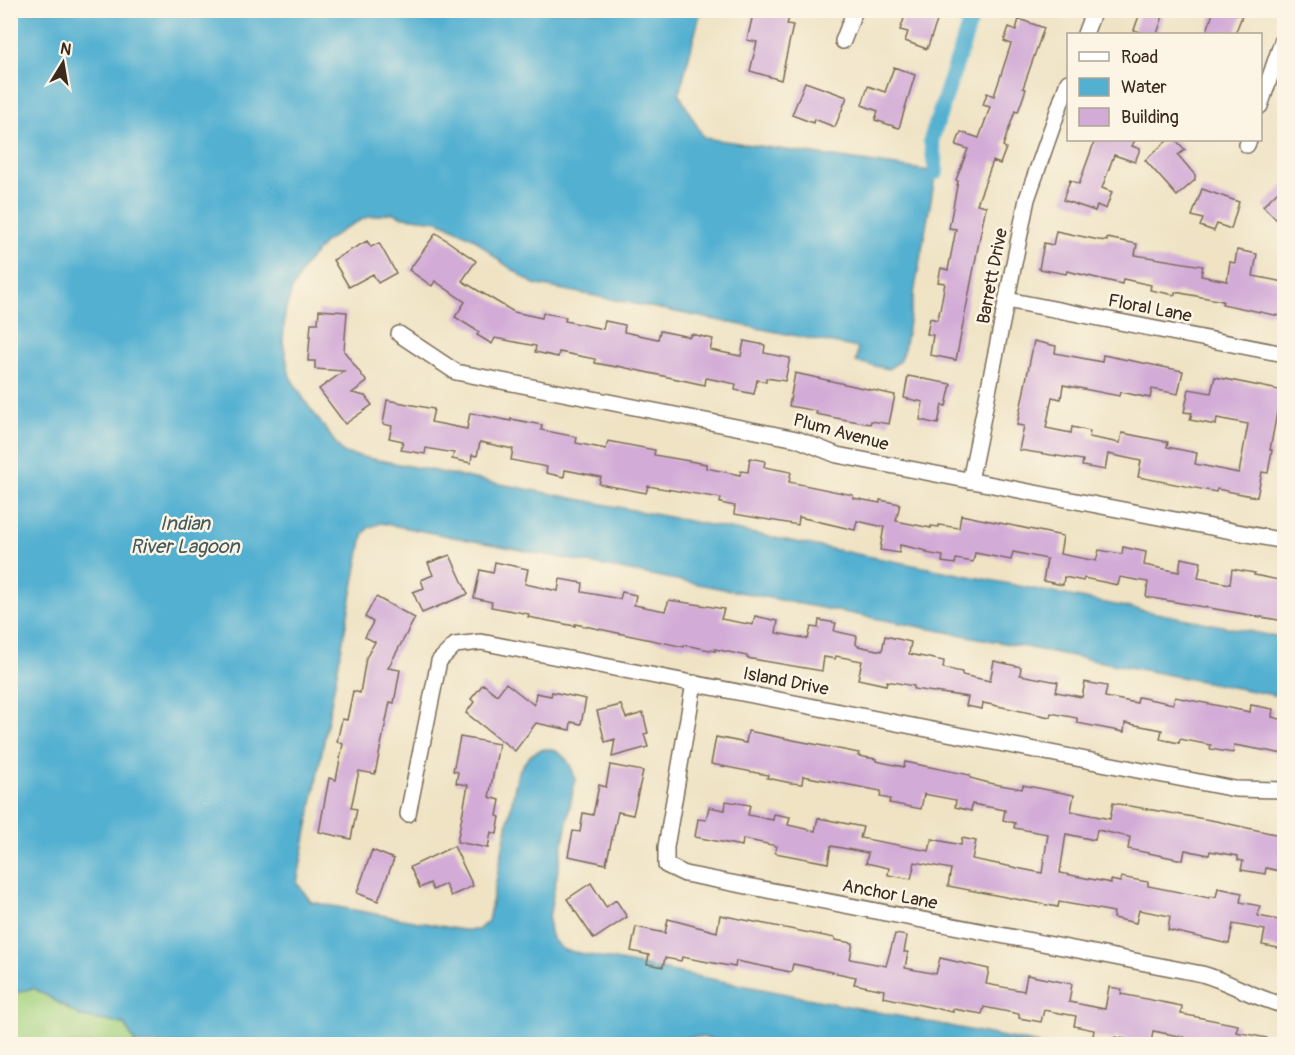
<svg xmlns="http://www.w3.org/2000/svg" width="1295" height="1055" viewBox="0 0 1295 1055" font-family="Pangolin,sans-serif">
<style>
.green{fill:#a5d381;stroke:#707e50;stroke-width:1.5}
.water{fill:#53b0d1;stroke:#476d78;stroke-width:1.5}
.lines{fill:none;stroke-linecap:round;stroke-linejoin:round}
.canal{stroke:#53b0d1;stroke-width:16}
.building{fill:#d2abd7}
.street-casing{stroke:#7a6b58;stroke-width:18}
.street{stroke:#fff;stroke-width:15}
.labels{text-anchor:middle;stroke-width:5;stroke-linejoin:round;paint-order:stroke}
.street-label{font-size:18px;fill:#3b2a1e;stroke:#fcf5e5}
.water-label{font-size:20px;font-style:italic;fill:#43595d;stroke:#fcf5e5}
</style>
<rect width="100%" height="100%" fill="#fcf5e5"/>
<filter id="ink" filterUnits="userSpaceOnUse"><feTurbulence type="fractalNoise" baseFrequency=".0167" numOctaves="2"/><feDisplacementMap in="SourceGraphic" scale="12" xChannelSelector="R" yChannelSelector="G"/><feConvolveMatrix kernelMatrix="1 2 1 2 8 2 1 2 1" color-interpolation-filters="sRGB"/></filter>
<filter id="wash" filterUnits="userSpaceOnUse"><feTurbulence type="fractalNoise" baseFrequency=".008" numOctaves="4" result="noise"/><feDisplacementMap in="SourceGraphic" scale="24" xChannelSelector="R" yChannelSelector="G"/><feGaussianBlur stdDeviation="1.35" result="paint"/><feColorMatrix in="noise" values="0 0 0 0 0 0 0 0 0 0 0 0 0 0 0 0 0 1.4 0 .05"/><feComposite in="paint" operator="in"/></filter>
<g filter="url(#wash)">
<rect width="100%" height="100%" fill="#efe3c4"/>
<path class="green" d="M34 988 82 1017 124 1024 136 1044H11L10 994Z"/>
<path class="water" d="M10 11H701L679 94 704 138 936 172 904 349 899 362 888 369 856 362 858 348 534 284 497 259 475 239 439 221 403 217 393 213 367 217 347 227 324 243 305 265 292 290 285 312 283 342 290 377 307 404 343 453 1284 638V697L381 523 368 528 363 535 297 883 311 902 462 930H478L488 921 518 772C523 765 527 757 534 753 555 741 572 760 575 780L549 917C549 934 550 940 564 950L1040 1044H735C715 1041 689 1030 672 1044H136L124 1024 82 1017 34 988 11 994Z"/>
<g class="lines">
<path class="canal" d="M936 172 931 140 974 10"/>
</g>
<g id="blocks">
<path class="building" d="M754 10H792L787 24 793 25 781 80 750 71 757 42 747 40Z
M907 10H941L927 49 905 41 908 32 900 30Z
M1141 10H1165L1157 34H1146L1134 30Z
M1214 10H1227L1242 16 1235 34H1206Z
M1019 19 1044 28 1023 88 1026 89 1018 112 1015 111 1003 146 1006 148 1000 164 993 161 977 204 986 206 956 360 930 355 933 335 927 334 930 318 937 320 940 310 945 283 938 282 941 268 948 270 956 229 949 228 958 181 956 180 968 149 956 145 961 132 979 138 990 107 983 105 987 93 994 96 1011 44 1004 41 1009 27 1016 30Z
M894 67 915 75 899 128 875 120 878 111 862 105 868 86 885 92Z
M805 82 847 97 835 127 814 119 813 123 792 115Z
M1095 140H1135L1132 146 1140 149 1135 162 1114 155 1102 188 1112 192 1106 209 1097 205 1095 211 1063 200 1070 180 1079 184Z
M1168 140H1176L1185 150 1178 155 1195 175V180L1177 196 1145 160Z
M1284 185V227L1263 206Z
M1202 189 1239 202 1231 229 1217 224 1214 231 1200 226 1203 219 1192 216Z
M1056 231 1099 240 1107 241V238L1137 244 1135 255 1203 266 1201 276 1227 281 1230 262 1235 263 1237 250 1257 254 1253 276 1284 282V317L1222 304 1223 301 1175 292V295L1150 290 1151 285 1123 279 1122 284 1067 271 1066 274 1039 269 1044 243 1053 245Z
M436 233 476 261 462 281 514 312 542 318 543 313 566 317 565 321 603 329 605 321 625 325 624 332 658 339 660 331 690 337 691 334 713 339 710 350 741 356 744 341 765 345 764 353 790 358 785 381 766 378V382L757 380 754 394 735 390 736 384 706 378 705 385 617 366V367L595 363V359L559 352 558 357 535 352 536 346 495 338 492 344 477 335 479 332 455 317 465 302 435 281 432 286 409 270Z
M367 241 371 247 379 243 396 273 378 283 373 274 349 287 333 260Z
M319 310 347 312 344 351 367 382 352 393 365 396 372 405 345 424 319 389 344 371 315 369V361H308L311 323H318Z
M1034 341 1056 346 1055 353 1102 362 1103 355 1183 371 1178 394 1152 389 1150 398 1120 392 1119 396 1063 385 1061 399 1052 397 1046 428 1071 433 1072 427 1090 431 1089 437 1120 443 1122 433 1168 442 1167 447 1197 453 1195 464 1239 473 1248 424 1217 418 1216 425 1190 420 1192 413 1184 412 1189 389 1211 393 1215 377 1284 391V413L1277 412 1270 450H1272L1268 473 1262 472 1257 497 1217 489 1216 492 1138 477 1141 461 1108 454 1105 470 1082 466 1083 460 1019 450 1024 426 1017 425Z
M795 373 895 395 889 424 871 421 870 424 836 418 816 414 817 411 789 406Z
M908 376 951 384 946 406 942 405 938 424 920 420 923 402 904 398Z
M387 400 434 409 431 422 467 429 470 413 511 421V419L542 425 541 430 577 437 576 443 606 449 608 441 655 450 654 455 706 464V468L740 475 741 471 748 472 750 458 765 461 764 467 791 472 789 482 853 495V498L880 503V500L900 504 896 521 931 528V526L939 527V525L959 528 961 515 1063 536 1060 554 1096 561 1099 550 1122 554 1123 547 1146 552 1144 565 1179 572 1181 558 1201 562 1198 578 1230 584 1232 569 1255 573 1254 575 1284 581V621L1146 597 1148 582 1120 577 1118 585 1084 578 1083 581 1064 577 1063 585 1043 581 1047 559 1013 552 1011 560 975 553 973 562 956 559 955 564 942 562 943 556 926 553 927 551 900 545 899 553 880 550 884 527 857 521 855 530 799 517 798 525 734 514 735 506 720 503 721 498 648 486 646 493 599 484 601 477 565 470 564 477 546 473 547 467 511 460 513 449 480 442 477 456 472 455 471 463 452 459 454 453 426 448 425 454 401 450 403 441 389 438 392 426 383 424Z
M450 555 468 594 422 613 413 592 424 588 421 580 433 575 428 563Z
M495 562 528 569 525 584 558 591 560 579 583 583 582 592 620 599 622 592 636 595 634 605 665 611 669 600 701 605 724 609 721 619 753 625 755 616 778 621 776 633 808 639 811 627 818 628 819 620 836 623 834 631 857 636 856 644 858 646 882 651 885 636 911 642 909 654 944 661 943 668 962 672V675L990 681 994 661 1021 667 1020 675 1058 682 1056 692 1082 697 1085 682 1107 686 1105 697 1137 703 1138 697 1173 704 1175 697 1250 712 1251 705 1273 709 1272 717 1284 720V754L1234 745 1233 753 1210 749 1211 745 1180 739 1179 743 1160 739 1162 730 1125 723 1124 732 1077 723V718L1051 713 1050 717 983 703 982 709 966 706 968 697 913 689 914 686 887 681 886 685 858 679 862 661 836 656 835 659 824 657 822 671 747 658V656L715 649V651L685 645 684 647 575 624V626L528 617 529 614 491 607 492 602 474 598 480 570 493 573Z
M376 597 415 618 388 668 400 670 394 703 390 702 375 774 359 771 351 808 357 809 351 839 319 832 329 778 336 780 343 744 337 742 342 719 347 720 353 691 360 693 366 658 375 642 365 637 373 622 365 617Z
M506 683 534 705 536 693 551 696 552 692 586 699 581 724 571 722 570 730 536 723 515 751 466 713 474 702 471 699 483 684 497 695Z
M621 705 626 718 643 713 648 733 644 734 648 747 612 757 615 739 605 742 597 711Z
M748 731 859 753 858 756 876 759V761L904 767 905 762 970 775V778L989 783 1022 789 1023 785 1074 795 1071 811 1110 819 1113 803 1216 821 1284 836V872L1266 868 1265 874 1241 870 1243 861 1238 860V856L1210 851 1209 855 1185 850 1183 860 1128 849 1130 837 1097 830 1095 840 1066 834 1060 873 1111 883V880L1120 882 1121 877 1148 882V886L1209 898 1210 896 1216 897 1218 888 1242 893 1240 902 1260 906 1258 916 1284 921V949L1262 945 1265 930 1233 924 1229 944 1168 930 1170 916 1139 910 1136 923 1113 918 1114 912 1082 906 1059 902 1058 907 948 886 951 869 915 862 911 879 888 875 889 868 866 863 868 853 831 846 828 863 775 853 777 846 743 839 742 846 695 837 698 819 706 820 709 807 725 810 726 801 750 805 748 815 773 820 774 814 790 817 788 825 815 831 818 818 863 827 860 838 929 851 932 839 961 845 962 838 976 841 972 859 1042 873 1048 834 1014 828 1015 823 1003 820 1005 810 972 804 971 811 955 807 956 800 924 794 921 809 889 803 890 799 880 797 881 791 803 776 802 784 791 783 767 778 768 775 711 764 716 737 746 743Z
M460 737 499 744 489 797 500 800 497 816 500 817 497 834 491 832 488 848 457 842 468 785 456 783 458 772 453 771Z
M610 765 643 771 633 815 618 812 606 864 568 856 573 831 580 832 583 813 593 815 599 785 606 787Z
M454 846 473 886 451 896 445 884 433 890 430 883 420 888 410 867Z
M372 850 394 859 378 901 357 893Z
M591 883 606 907 616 900 627 917 594 939 567 899Z
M720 915 835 938V940L853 943 850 959 886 966 895 934 907 936 904 952H908L905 968 936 974 940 958 989 969 986 984 1024 991 1027 975 1072 984 1069 1002 1105 1009 1109 987 1122 989 1121 994 1182 1006 1181 1014 1238 1025 1236 1032 1267 1038 1266 1044H1183L1184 1037 1153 1031 1151 1044 1115 1037 1114 1040 1093 1036 1094 1030 1074 1026 1076 1016 1044 1010 1041 1022 1019 1018V1014L984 1007 982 1014 953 1009V1012L883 997 884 990 854 984 856 977 793 964 791 972 736 961 735 967 682 957 681 961 665 958 663 967 647 964 649 955 631 951 636 927 665 933 668 919 717 932Z"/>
</g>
</g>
<g filter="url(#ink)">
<use href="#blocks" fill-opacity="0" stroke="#7a6b58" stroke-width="1.5"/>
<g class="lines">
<defs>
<path id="street" d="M1085 34 1094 10
M843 41 855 10
M1260 106 1284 36
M1247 145 1249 140
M1007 300 1284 354
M399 334 456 372 797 439 837 455 1284 541
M970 481 1027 199 1068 82
M694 683 666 847V865L685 874 1202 974C1231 982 1255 999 1284 1005
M408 814 439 661 455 645 481 642 1235 789 1284 790"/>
</defs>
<use href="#street" class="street-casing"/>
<use href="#street" class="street"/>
</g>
</g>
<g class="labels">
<g class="street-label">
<text transform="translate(992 276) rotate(-79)" y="6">Barrett Drive</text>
<text transform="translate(1150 308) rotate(11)" y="6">Floral Lane</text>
<text transform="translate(841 432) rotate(15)" y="6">Plum Avenue</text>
<text transform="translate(786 681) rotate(11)" y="6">Island Drive</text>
<text transform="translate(890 894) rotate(11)" y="6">Anchor Lane</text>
</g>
<g class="water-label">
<text x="185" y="530">Indian<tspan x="185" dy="23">River Lagoon</tspan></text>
</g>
</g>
<rect width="1295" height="1055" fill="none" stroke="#fcf5e5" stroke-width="36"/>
<rect x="1067" y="33" width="195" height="108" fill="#fcf5e5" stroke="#afa495" stroke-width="1.5"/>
<rect x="1079" y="52" width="30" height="9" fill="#ffffff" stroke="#afa495" stroke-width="1.5"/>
<text x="1121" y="63" font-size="18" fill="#3b2a1e">Road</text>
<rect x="1079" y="78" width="30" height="18" fill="#53b0d1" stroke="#afa495" stroke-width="1.5"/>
<text x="1121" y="93" font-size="18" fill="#3b2a1e">Water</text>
<rect x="1079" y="108" width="30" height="18" fill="#d2abd7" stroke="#afa495" stroke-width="1.5"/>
<text x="1121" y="123" font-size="18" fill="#3b2a1e">Building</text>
<g transform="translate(63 63) rotate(11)" stroke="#fcf5e5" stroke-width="4.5" paint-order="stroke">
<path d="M0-4.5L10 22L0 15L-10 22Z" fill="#3b2a1e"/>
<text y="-9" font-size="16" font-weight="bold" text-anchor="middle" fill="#3b2a1e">N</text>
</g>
</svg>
